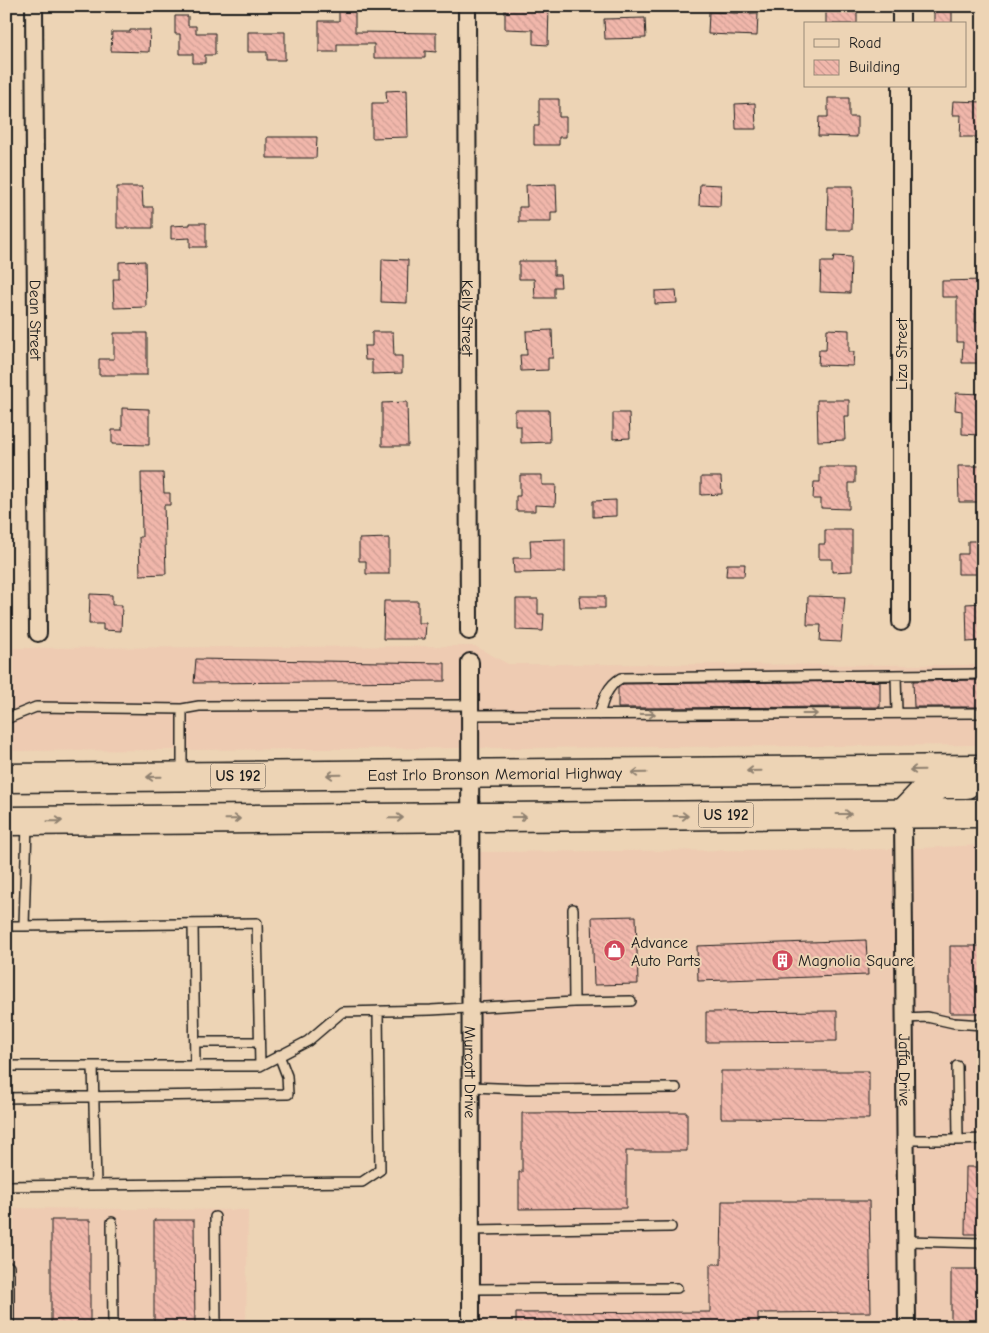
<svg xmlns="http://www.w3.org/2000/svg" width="989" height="1333" viewBox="0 0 989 1333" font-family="'Comic Neue',sans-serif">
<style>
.built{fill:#eecbb2}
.building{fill:url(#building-back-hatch);stroke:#1c1c1c}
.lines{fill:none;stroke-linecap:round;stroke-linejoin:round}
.lane-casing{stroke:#1c1c1c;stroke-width:12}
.street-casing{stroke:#1c1c1c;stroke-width:20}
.highway-casing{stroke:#1c1c1c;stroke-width:31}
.lane{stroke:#edd4b5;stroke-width:9}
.street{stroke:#edd4b5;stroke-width:16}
.highway{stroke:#edd4b5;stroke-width:28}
.oneway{stroke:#8f8170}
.labels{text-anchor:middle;stroke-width:4;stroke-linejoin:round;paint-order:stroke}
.shield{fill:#edd4b5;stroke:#5b534a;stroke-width:1}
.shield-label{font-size:15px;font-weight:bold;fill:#1c1c1c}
.street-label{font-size:16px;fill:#1c1c1c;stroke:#edd4b5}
.poi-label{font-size:16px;fill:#1c1c1c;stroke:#edd4b5;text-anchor:start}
</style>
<defs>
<pattern id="building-back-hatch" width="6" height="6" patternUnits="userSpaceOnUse" patternTransform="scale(1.25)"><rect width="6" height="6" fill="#f1b7ab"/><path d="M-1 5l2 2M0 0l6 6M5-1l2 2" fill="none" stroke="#ce9d93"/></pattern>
</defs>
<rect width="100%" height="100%" fill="#edd4b5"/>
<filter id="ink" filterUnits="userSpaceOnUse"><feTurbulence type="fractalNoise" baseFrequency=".02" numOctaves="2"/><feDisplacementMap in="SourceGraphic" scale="10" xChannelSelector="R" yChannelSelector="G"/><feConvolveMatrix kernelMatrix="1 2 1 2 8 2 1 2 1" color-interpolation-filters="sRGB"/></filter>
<g filter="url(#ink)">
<path class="built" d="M475 646 508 664 983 665V745L6 751V648Z
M983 845V1327H475L463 852 899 849Z
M6 1208 248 1210 246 1327H6Z"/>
<path class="building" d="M505 6H549L548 45 533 44V30L505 29Z
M952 6V24H934V7Z
M339 9 355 10V32L436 33V52L425 51V58H374V44H337V52H319V21H339Z
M709 12 758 14 757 36 708 34Z
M826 12H857V24H826Z
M175 16H188V26H196V33H215V55H205V63H193V54H180V34H175Z
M645 18 646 38 605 39 604 19Z
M130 30H150L149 52 111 51 112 32H130Z
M248 32H285V60H267V52H248Z
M407 90 408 137 372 138V103H387L386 91Z
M828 98H849V117H857V137L818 136 819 117H828Z
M539 99H559V117H566V137H559V145H534V126H539Z
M953 101 983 102V137H960L961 115H952Z
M755 103 756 129H736L735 104Z
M267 137H317L316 158H267Z
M556 184 557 212H551V222H519V207H527L526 185Z
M700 184 721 185 720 206 699 205Z
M828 186H853L852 230H827Z
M117 187H142L143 207H153V228H117Z
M190 223H206V247H190V238L171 239V226L190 225Z
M834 256 851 257 850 293 820 292 821 262H833Z
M382 259 408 260 407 303 381 302Z
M145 261 146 307 114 308 113 279H119V262Z
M519 261H554V275H560L561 287H554V298H535L534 279H519Z
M983 280V297H976L975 322 983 323 982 363H962L963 342H957V297H942V281Z
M676 290 677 303 655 304V291Z
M827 329 849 330V352H854L853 366 818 365 819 350H826Z
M552 330 553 358H548V370L521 371 520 355H527L526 331Z
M372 332H393L394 356H402V373L372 374V360H365L364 346H372Z
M114 333H147V375H99V359H114Z
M956 393 983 394 980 435 962 434V411L955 410Z
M817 400H849V416H844L845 440 818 441Z
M407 402 408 446H382V403Z
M122 408 149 409V445L112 444V430H122Z
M515 410H549L550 442 521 443V426H515Z
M613 413H629L630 438 613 439Z
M958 466H983V502H959Z
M820 467H855V483H849V509L821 508V499H813L814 482H820Z
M141 473H163L164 493H170V505H164L166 574 140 575 139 537H142Z
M520 475H542V485H556L555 506 535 505V511H516V496H520Z
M701 477H721L722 494 701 495Z
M616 500V516L593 517V501Z
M825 530H852V571L832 572V559H819V544H825Z
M389 538V574H366V561H359V539Z
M565 539V572L514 573 513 558H531L530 540Z
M968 541H983V574H958V554H968Z
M727 564H745L744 576H726Z
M90 594 112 595V605H122L121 631 103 630V624H89Z
M579 596H605V608H580Z
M808 596 845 597 841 642 820 641 821 625H807Z
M516 599H538V614H544L543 631 516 630Z
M384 601H418V623H426L425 639H383Z
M983 603V641L967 642 966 604Z
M196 659 445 663V681L194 683Z
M983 680V707H914L913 681Z
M880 681V707L618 708V688L623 684Z
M636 916 638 984 594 985 592 917Z
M866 940 868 975 698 981 697 946Z
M950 946H983V1013H950Z
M837 1011V1041L706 1042V1012Z
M721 1071H869V1119L721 1118Z
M687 1112V1151H626V1208L519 1209V1172H522V1113Z
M966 1167H983V1234H965Z
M722 1201H869L871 1312 758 1313V1327H516V1313L710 1312V1264H721Z
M51 1220H90V1327H51Z
M154 1220H194L195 1327H154Z
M951 1269H983V1324H951Z"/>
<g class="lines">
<defs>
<path id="lane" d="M896 675 897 713
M182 709V773
M470 715 983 713
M599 715C603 700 607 686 621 678L983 674
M6 719 36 707 182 709 199 706 470 705
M193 924 195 1066
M6 926H24L27 824
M24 926 257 923 260 1066
M574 1002 631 1001
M905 1018 927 1017 954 1023 983 1025
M195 1042H259
M6 1066H260L308 1041 342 1012 431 1010 574 1002 573 909
M93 1066 96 1185
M471 1087 526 1089 676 1088
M6 1098 288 1094 287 1076 279 1055
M906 1140H958L957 1066
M958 1140 983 1139
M6 1186 362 1182 380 1170 378 1011
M215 1217 216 1327
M112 1222 113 1327
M471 1230 671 1227
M907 1241 983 1243
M9 1267V1327
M471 1289 677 1288"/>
<g id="street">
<path id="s1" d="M34 6 38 633"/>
<path id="s2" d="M467 6 469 631"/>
<path d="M901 6V24"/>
<path d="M901 86V622"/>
<path id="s3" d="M470 662 471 1327"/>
<path id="s4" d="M903 814 907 1327"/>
</g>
<g id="highway">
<path id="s5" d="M6 778 983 769"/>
<path d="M903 814 922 794 942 784H966"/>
<path d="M6 821 983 813"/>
</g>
</defs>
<use href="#lane" class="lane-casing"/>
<use href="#street" class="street-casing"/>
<use href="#highway" class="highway-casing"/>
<use href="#lane" class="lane"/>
<use href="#street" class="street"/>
<use href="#highway" class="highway"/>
</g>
<defs><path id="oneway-shaft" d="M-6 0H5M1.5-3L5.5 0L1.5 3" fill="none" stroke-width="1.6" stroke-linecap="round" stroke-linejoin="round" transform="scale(1.25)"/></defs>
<g class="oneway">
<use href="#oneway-shaft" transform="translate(648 714)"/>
<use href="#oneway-shaft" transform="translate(810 714)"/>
<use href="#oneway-shaft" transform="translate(917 770) rotate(179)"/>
<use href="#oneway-shaft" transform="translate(754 771) rotate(179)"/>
<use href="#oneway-shaft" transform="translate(639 773) rotate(179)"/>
<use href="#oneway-shaft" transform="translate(334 775) rotate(179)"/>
<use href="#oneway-shaft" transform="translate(154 777) rotate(179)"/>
<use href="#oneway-shaft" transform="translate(844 814)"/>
<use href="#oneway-shaft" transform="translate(681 816)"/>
<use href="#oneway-shaft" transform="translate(519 817)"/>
<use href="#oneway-shaft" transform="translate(396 818) rotate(-1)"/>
<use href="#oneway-shaft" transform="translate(233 819) rotate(-1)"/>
<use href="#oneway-shaft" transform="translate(55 821) rotate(-1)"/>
</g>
</g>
<defs>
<symbol id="shop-disc" viewBox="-11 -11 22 22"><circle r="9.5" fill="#d1495b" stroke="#edd4b5"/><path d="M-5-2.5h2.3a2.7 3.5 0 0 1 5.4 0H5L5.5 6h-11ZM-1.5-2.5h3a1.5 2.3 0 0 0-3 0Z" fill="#fff"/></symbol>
<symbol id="building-disc" viewBox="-11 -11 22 22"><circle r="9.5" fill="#d1495b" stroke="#edd4b5"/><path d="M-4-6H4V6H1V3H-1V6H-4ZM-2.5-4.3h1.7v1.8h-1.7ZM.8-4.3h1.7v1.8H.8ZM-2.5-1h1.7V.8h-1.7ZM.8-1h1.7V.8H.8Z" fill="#fff"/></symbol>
</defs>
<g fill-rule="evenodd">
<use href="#shop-disc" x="602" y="938" width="25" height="25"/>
<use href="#building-disc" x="770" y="948" width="25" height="25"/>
</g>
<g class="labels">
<g class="shield">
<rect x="210.5" y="763.5" width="55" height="25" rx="4"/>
<rect x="698.5" y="802.5" width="55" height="25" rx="4"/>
</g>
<g class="shield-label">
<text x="238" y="781">US 192</text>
<text x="726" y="820">US 192</text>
</g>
<g class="street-label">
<text dy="6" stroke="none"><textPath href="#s1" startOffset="314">Dean Street</textPath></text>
<text dy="6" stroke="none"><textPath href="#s2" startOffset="312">Kelly Street</textPath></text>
<text transform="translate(901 354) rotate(-90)" y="6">Liza Street</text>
<text dy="6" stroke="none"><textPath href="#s5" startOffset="489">East Irlo Bronson Memorial Highway</textPath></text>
<text dy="6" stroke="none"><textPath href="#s4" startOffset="256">Jaffa Drive</textPath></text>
<text dy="6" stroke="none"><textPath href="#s3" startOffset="410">Murcott Drive</textPath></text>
</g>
<g class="poi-label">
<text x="631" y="948">Advance<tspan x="631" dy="18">Auto Parts</tspan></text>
<text x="798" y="966">Magnolia Square</text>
</g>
</g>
<rect width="989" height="1333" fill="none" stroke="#edd4b5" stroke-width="25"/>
<rect x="12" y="12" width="964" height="1308" fill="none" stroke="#1c1c1c" stroke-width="2" filter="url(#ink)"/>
<rect x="804" y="22" width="162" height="65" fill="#edd4b5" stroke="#998a78"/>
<rect x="814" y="39" width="25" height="8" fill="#edd4b5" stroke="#998a78"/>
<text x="849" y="48" font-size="15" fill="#1c1c1c">Road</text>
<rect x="814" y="60" width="25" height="15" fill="url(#building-back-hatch)" stroke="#998a78"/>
<text x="849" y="72" font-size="15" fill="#1c1c1c">Building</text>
</svg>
